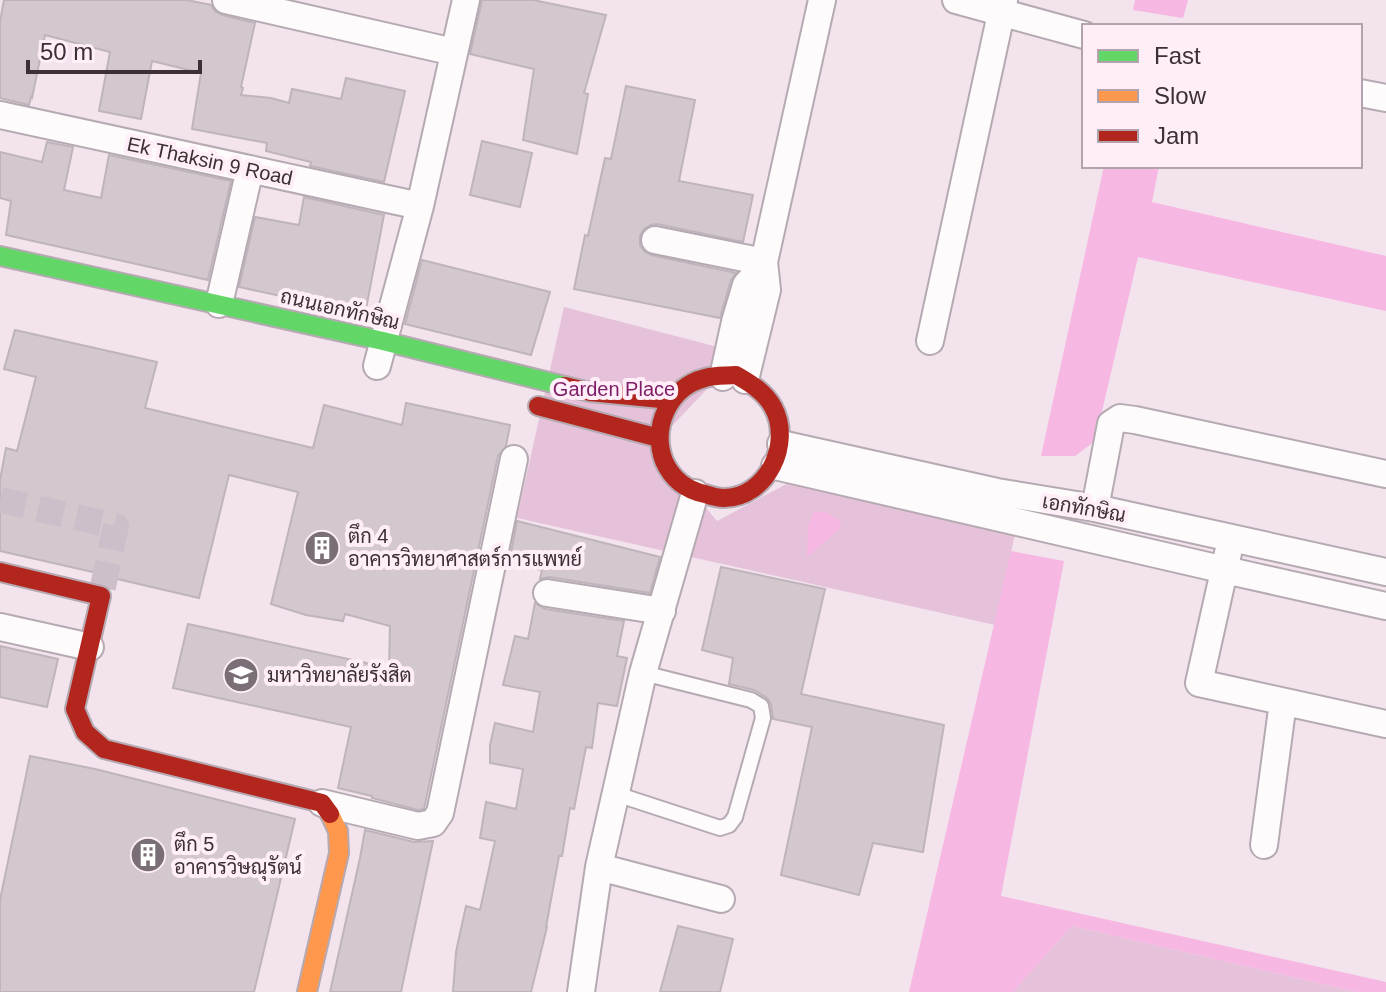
<svg xmlns="http://www.w3.org/2000/svg" width="1386" height="992" viewBox="0 0 1386 992" font-family="Helvetica,Sarabun,sans-serif">
<style>
.green{fill:#e6c2da}
.water{fill:#f7b7e3}
.building{fill:#d4c8cf;stroke:#bfb4bc;stroke-width:2}
.lines{fill:none;stroke-linecap:round;stroke-linejoin:round}
.street-tunnel{stroke:#cdbfc9;stroke-width:26;stroke-dasharray:26 13;stroke-linecap:butt}
.lane-casing{stroke:#b6aab2;stroke-width:18}
.street-casing{stroke:#b6aab2;stroke-width:30}
.fast-casing{stroke:#b6aab2;stroke-width:22}
.slow-casing{stroke:#b6aab2;stroke-width:22}
.jam-casing{stroke:#b6aab2;stroke-width:22}
.lane{stroke:#fdfbfc;stroke-width:14}
.street{stroke:#fdfbfc;stroke-width:26}
.fast{stroke:#63d668;stroke-width:18}
.slow{stroke:#ff974d;stroke-width:18}
.jam{stroke:#b3261e;stroke-width:18}
.labels{text-anchor:middle;stroke-width:8;stroke-linejoin:round;paint-order:stroke}
.street-label{font-size:20px;fill:#3b3037;stroke:#ffeef8}
.park-label{font-size:20px;fill:#7d1c67;stroke:#ffeef8}
.poi-label{font-size:20px;fill:#3b3037;stroke:#ffeef8;text-anchor:start}
</style>
<rect width="100%" height="100%" fill="#f2e3ed"/>
<path class="green" d="M564 307 741 353 654 445 717 521 798 478 1017 525 995 625 517 518Z
M1072 926 1357 992H1013Z"/>
<path class="water" d="M1135 0H1188L1183 18 1133 10Z
M1104 166H1159L1152 202 1386 256V311L1138 257 1095 441 1075 456H1041Z
M813 512H826L841 521 839 530 807 557 808 527Z
M1011 551 1064 561 1001 896 1386 982V992H1357L1072 926 1013 992H909Z"/>
<path class="building" d="M4 0H187L211 5 215 11 222 15 255 23 241 87 243 88 241 95 271 98 289 103 292 89 341 99 346 78 405 91 384 182 310 166 311 162 266 151 267 143 192 129 201 73 152 61 141 119 99 111 110 52 45 35 32 98 31 97 29 105 0 98V21Z
M482 0H533L606 15 584 93 588 94 577 154 523 140 534 69 470 54Z
M626 86 695 100 679 181 753 195 743 242 657 224 651 225 644 229 640 236V246L645 252 651 255 736 273 731 280 720 318 574 289 585 235 588 236 605 158 611 159Z
M482 141 532 153 520 207 470 195Z
M47 142 73 147 64 190 101 198 109 155 231 181 208 280 6 235 11 201 0 198V152L42 162Z
M304 197 384 215 365 314 239 287 255 217 299 225Z
M422 260 550 292 531 355 405 324Z
M15 330 157 362 145 408 313 448 324 405 402 425 406 403 510 425 506 446 498 456 424 809 418 810 372 798V796L338 788 351 727 173 688 188 624 389 668 390 626 345 614 343 621 306 615 271 604 298 492 229 475 199 598 113 578 106 575 0 551V480L6 448 17 451 36 377 4 369Z
M517 521 660 557 650 593 549 577 540 579 542 570 509 563Z
M721 567 825 589 801 694 944 725 923 852 873 843 859 895 781 875 812 727 773 719 771 704 767 698 754 690 729 684 733 658 702 650Z
M535 603 545 609 624 621 617 656 627 658 617 706 598 703 592 748 586 747 574 809 570 808 562 856H559L546 927H547L531 992H453L456 952 466 906 480 910 495 841 480 838 486 802 516 809 523 769 490 763V745L495 723 533 732 540 692 503 685 515 636 528 639Z
M0 646 58 659 47 707 0 697Z
M30 756 95 769 295 819 254 992H0V900Z
M365 830 414 842 433 841 401 992H330L360 858Z
M678 926 733 939 720 992H660Z"/>
<g class="lines">
<path class="street-tunnel" d="M0 500 116 526 101 596"/>
<defs>
<path id="lane" d="M616 794 720 828 729 825 735 817 763 718 761 706 751 700 643 673"/>
<path id="street" d="M226 0 454 52
M956 0 1084 35
M1360 93 1386 98
M0 115 420 206
M655 240 764 262
M219 304 250 169
M930 341 1004 0
M377 366 420 206 466 0
M723 377 735 322 746 285 763 267
M745 380 767 290 764 262 822 0
M781 444 997 492 1095 508 1386 572
M775 466 1225 570 1386 606
M1095 508 1111 424 1120 418 1135 420 1386 474
M1228 553 1199 683 1386 724
M547 593 662 611
M0 627 90 647
M322 803 418 826 433 823 440 813 514 459
M1264 845 1283 702
M599 867 721 899
M581 992 599 867 643 673 695 493"/>
<path id="fast" d="M0 256 383 341 565 386"/>
<path id="slow" d="M307 992 339 853 338 831 330 814"/>
<path id="jam" d="M736 375C750 383 765 392 773 407 793 443 767 498 724 498 718 498 711 496 705 494 686 490 672 479 664 461 651 427 669 387 705 378 715 375 726 376 736 375Z
M565 386 590 392 671 400
M538 406 659 438
M0 572 101 596 75 709 85 732 104 749 322 803 330 814"/>
</defs>
<use href="#lane" class="lane-casing"/>
<use href="#street" class="street-casing"/>
<use href="#fast" class="fast-casing"/>
<use href="#slow" class="slow-casing"/>
<use href="#jam" class="jam-casing"/>
<use href="#lane" class="lane"/>
<use href="#street" class="street"/>
<use href="#fast" class="fast"/>
<use href="#slow" class="slow"/>
<use href="#jam" class="jam"/>
</g>
<defs>
<symbol id="building-disc" viewBox="-11 -11 22 22"><circle r="9.5" fill="#7b6f77" stroke="#ffeef8"/><path d="M-4-6H4V6H1V3H-1V6H-4ZM-2.5-4.3h1.7v1.8h-1.7ZM.8-4.3h1.7v1.8H.8ZM-2.5-1h1.7V.8h-1.7ZM.8-1h1.7V.8H.8Z" fill="#fff"/></symbol>
<symbol id="university-disc" viewBox="-11 -11 22 22"><circle r="9.5" fill="#7b6f77" stroke="#ffeef8"/><path d="M0-5L7-2L0 1L-7-2ZM-4 1L0 2.5L4 1V4Q0 6-4 4Z" fill="#fff"/></symbol>
</defs>
<g fill-rule="evenodd">
<use href="#building-disc" x="302" y="528" width="40" height="40"/>
<use href="#university-disc" x="221" y="655" width="40" height="40"/>
<use href="#building-disc" x="128" y="835" width="40" height="40"/>
</g>
<g class="labels">
<g class="street-label">
<text transform="translate(210 161) rotate(12)" y="7">Ek Thaksin 9 Road</text>
<text transform="translate(340 309) rotate(13)" y="7">ถนนเอกทักษิณ</text>
<text transform="translate(1084 508) rotate(10)" y="7">เอกทักษิณ</text>
</g>
<g class="park-label">
<text x="614" y="396">Garden Place</text>
</g>
<g class="poi-label">
<text x="348" y="543">ตึก 4<tspan x="348" dy="23">อาคารวิทยาศาสตร์การแพทย์</tspan></text>
<text x="267" y="682">มหาวิทยาลัยรังสิต</text>
<text x="174" y="851">ตึก 5<tspan x="174" dy="23">อาคารวิษณุรัตน์</tspan></text>
</g>
</g>
<rect x="1082" y="24" width="280" height="144" fill="#ffeef8" stroke="#b1a2ab" stroke-width="2"/>
<rect x="1098" y="50" width="40" height="12" fill="#63d668" stroke="#b1a2ab" stroke-width="2"/>
<text x="1154" y="64" font-size="24" fill="#3b3037">Fast</text>
<rect x="1098" y="90" width="40" height="12" fill="#ff974d" stroke="#b1a2ab" stroke-width="2"/>
<text x="1154" y="104" font-size="24" fill="#3b3037">Slow</text>
<rect x="1098" y="130" width="40" height="12" fill="#b3261e" stroke="#b1a2ab" stroke-width="2"/>
<text x="1154" y="144" font-size="24" fill="#3b3037">Jam</text>
<path d="M28 60v12h172v-12" fill="none" stroke="#3b3037" stroke-width="4"/>
<text x="40" y="60" font-size="24" fill="#3b3037" stroke="#ffeef8" stroke-width="6" paint-order="stroke">50 m</text>
</svg>
